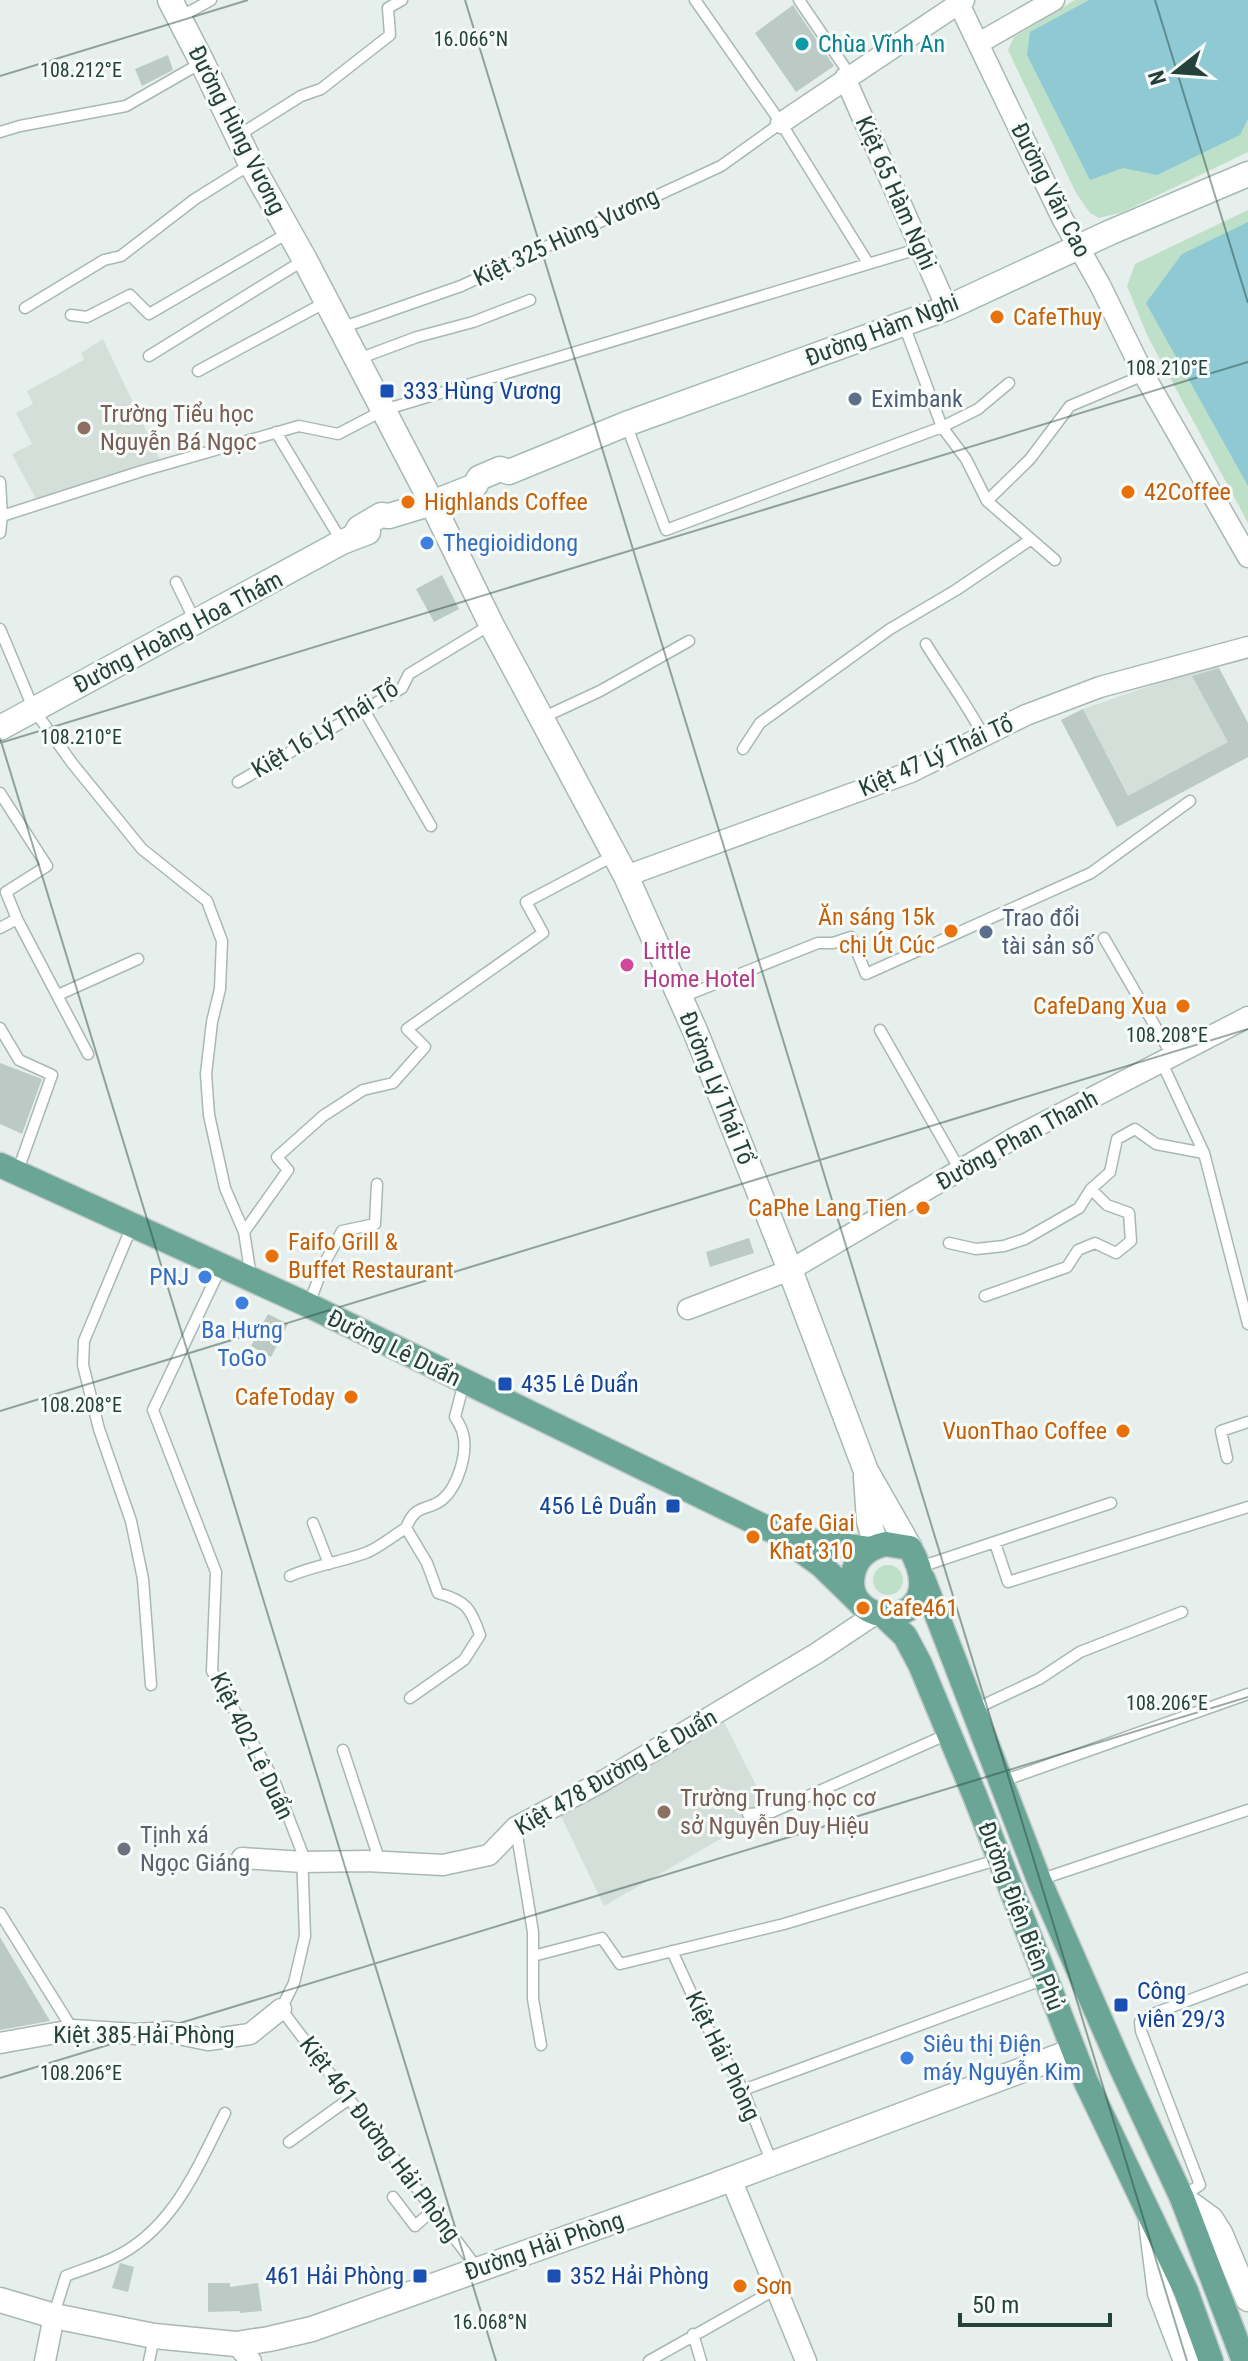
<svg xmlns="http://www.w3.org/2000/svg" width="1248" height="2361" viewBox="0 0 1248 2361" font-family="'Roboto Condensed',sans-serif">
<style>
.built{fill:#d4dfda}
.green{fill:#bfe0c8}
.water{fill:#8ec9d4}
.building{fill:#bbcac4}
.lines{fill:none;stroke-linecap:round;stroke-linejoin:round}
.service-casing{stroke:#a8b8b2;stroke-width:13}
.minor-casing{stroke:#a8b8b2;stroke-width:23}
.tertiary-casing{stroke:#a8b8b2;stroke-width:27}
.secondary-casing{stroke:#a4bbb3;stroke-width:27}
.primary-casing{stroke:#c2cac8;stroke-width:27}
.service{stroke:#fff;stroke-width:10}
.minor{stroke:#fff;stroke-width:20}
.tertiary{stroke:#fff;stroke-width:24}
.secondary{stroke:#fff;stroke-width:24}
.primary{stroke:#6aa596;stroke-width:24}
.ticks{fill:none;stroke:#24423a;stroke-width:2;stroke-opacity:0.45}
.culture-dot{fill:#0f9aa8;stroke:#f7fbf9;stroke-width:3}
.food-dot{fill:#e8710a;stroke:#f7fbf9;stroke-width:3}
.transit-dot{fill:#1a4fb4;stroke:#f7fbf9;stroke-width:3}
.service-dot{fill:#5c6f8a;stroke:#f7fbf9;stroke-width:3}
.education-dot{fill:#8d6e63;stroke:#f7fbf9;stroke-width:3}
.shop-dot{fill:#3f7fe0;stroke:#f7fbf9;stroke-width:3}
.hotel-dot{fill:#d1479c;stroke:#f7fbf9;stroke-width:3}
.worship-dot{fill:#6b7280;stroke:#f7fbf9;stroke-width:3}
.labels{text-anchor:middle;stroke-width:6;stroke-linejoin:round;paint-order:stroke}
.culture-label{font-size:24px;fill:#0d838f;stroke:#f7fbf9;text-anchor:start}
.street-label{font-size:24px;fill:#24423a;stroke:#f7fbf9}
.food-label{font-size:24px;fill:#c56008;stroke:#f7fbf9;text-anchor:start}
.transit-label{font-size:24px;fill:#164399;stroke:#f7fbf9;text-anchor:start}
.service-label{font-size:24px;fill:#4e5e75;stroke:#f7fbf9;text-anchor:start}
.education-label{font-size:24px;fill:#785e54;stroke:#f7fbf9;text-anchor:start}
.shop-label{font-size:24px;fill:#366cbe;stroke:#f7fbf9;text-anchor:start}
.hotel-label{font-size:24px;fill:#b23c85;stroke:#f7fbf9;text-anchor:start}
.worship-label{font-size:24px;fill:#5b616d;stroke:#f7fbf9;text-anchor:start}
.ticks-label{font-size:20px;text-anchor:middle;fill:#24423a;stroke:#f7fbf9;stroke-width:6;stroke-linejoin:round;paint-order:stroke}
</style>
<rect width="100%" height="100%" fill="#e6efeb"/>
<path class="built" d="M103 339 160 460 36 499 12 454 32 444 16 413 33 404 27 391 84 360 81 353Z
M1216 663 1248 723V757L1117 827 1061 720 1083 709Z
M723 1720 769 1811 604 1906 560 1814Z"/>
<path class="green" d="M1075 0H1248V152L1123 212 1099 218 1090 213 1076 193 1008 50 1014 37Z
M1248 210V523L1147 335 1127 286 1135 264Z
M873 1580a15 15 0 1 1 30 0a15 15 0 1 1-30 0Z"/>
<path class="water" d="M1089 0H1248V119L1240 135 1157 175 1123 168 1090 180 1027 55 1030 32Z
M1248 222V486L1146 303 1182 254Z"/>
<path class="building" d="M793 5 834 66 796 92 755 33Z
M168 55 173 70 142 86 135 69Z
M442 575 459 609 434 622 416 589Z
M1219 668 1248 723V757L1117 827 1061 720 1083 709 1128 796 1228 742 1192 676Z
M0 1063 42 1079 22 1134 0 1124Z
M749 1238 754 1253 710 1267 706 1252Z
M268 1314 288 1324 271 1357 251 1346Z
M0 1937 50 2021 0 2030Z
M120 2263 134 2267 128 2292 112 2288Z
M208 2283H230V2287L258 2283 262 2311 240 2313V2311L208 2312Z"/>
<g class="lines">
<defs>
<path id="service" d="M695 0 781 123 868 263
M799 0 850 75
M180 17 211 0
M0 132 20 126 126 106 201 63
M239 135 301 96 321 89 390 35 388 8 402 0
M25 308 104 260 121 256 195 199 251 164
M71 315 87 317 130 295 149 314 288 233
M904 325 942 427 966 459 987 501 1055 560
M341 328 461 286 721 166 781 123
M149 356 304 260
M358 359 417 337 473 322 530 300
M198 371 326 302
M626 424 666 530 942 427 978 409 1009 383
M276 432 342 542
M0 482 2 516 0 533
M987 501 1030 459 1070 406 1144 375
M2 516 142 471 299 426 338 434 384 410 921 248
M176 582 195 621
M0 629 34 710 72 763 142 849 207 901 222 941 220 989 212 1022 206 1074 209 1115 225 1188 244 1232 251 1277
M926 644C945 675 967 704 984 737
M364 710 431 826
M542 718 600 691 689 641
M743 749 760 723 890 629 956 590 1030 540
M238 782 402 688 409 674 490 625
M0 793 47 866 6 892 17 919 0 928
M17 919 88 1054
M1104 938 1173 1057
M58 995 138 959
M682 997 818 943H833L851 937 866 974 1091 873 1190 801
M0 1028 19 1060 52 1075 17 1173
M880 1030 960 1170
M1162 1063 1204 1153 1248 1324
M132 1226 84 1341 83 1365 99 1429 131 1521 143 1579 151 1685
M244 1232 288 1170 277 1157 323 1116 363 1090 393 1083 425 1047 407 1029 543 933 526 902 615 855
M949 1243 976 1249 1004 1246 1025 1239 1079 1208 1091 1189 1110 1172 1117 1139 1135 1129 1156 1144 1204 1153
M221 1267 153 1410 216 1572 212 1671 274 1780 302 1852 305 1936 294 1983 281 2009 478 2269
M985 1296 1067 1267 1078 1250 1095 1243 1116 1253 1131 1241 1129 1213 1107 1205 1091 1189
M309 1304 324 1264 342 1231 375 1224 377 1184
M1227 1458 1221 1431 1248 1422
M313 1523 329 1564
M995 1543 1008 1582 1248 1507
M920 1567 1111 1503
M290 1576C315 1565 342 1562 368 1552 381 1546 393 1536 406 1528
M410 1698 464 1660 480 1635C471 1608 466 1601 438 1593L427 1563 406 1528C416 1502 428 1512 443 1499 458 1486 468 1453 463 1434 462 1428 458 1422 455 1417L464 1382
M975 1709 1039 1679 1080 1652 1182 1612
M343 1750 380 1862
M1003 1781 1248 1694
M748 1814 772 1812 948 1734
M516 1829 533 1932V1999L541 2045
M1039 1880 1248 1810
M0 1913 73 2030
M672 1951 704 2021 743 2090 772 2163
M533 1956 602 1938 620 1964 784 1924 1000 1859
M743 2090 1045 1979
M289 2142 349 2099
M1183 2196 1200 2185 1141 2031 1140 2022 1150 2015 1248 1978
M393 2197 415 2226 433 2210
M54 2314 66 2276C81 2270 98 2265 113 2258 173 2230 197 2168 225 2113
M693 2334 701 2361
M149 2361 154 2338
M649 2361 778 2288"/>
<path id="minor" d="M959 4 1062 218 1100 285 1144 375 1248 557
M979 43 1054 0
M845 78 947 308
M781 123 964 0
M626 876 911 772 1026 715 1100 687 1248 647
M688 1309 790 1270 1016 1137 1248 1017
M242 1858 303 1862 367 1861 443 1865 489 1855 516 1827 603 1781 817 1653 877 1613
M0 2043 73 2030 136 2034 169 2032 208 2040 250 2034 281 2009
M731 2179 806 2361
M236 2344 251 2361
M45 2361 54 2316"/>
<path id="tertiary" d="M170 0 202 62 251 164 305 260 432 503 491 624 626 876 696 1033 790 1270 866 1471 910 1548
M866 1477 869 1521 876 1546
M1182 2198 1211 2219 1220 2233 1248 2299
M1151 2222 1160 2293 1186 2361
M0 2300 54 2316 154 2336 236 2344 269 2339 312 2329 707 2188 1073 2051"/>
<path id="secondary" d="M355 535 359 528 381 515 389 516 432 503 475 486 479 478 500 469 509 472 626 424 947 308 1111 232 1248 174
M0 728 342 542 368 532"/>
<path id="primary" d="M0 1165 308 1305 777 1533 821 1565 862 1605
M788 1538 869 1549
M886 1544 910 1548C958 1634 835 1632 854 1570 859 1554 871 1547 886 1544Z
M923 1579 1039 1880 1121 2067 1182 2198 1244 2361
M883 1615 905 1636 920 1664 975 1796 1086 2082 1186 2291 1211 2361"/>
</defs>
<use href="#service" class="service-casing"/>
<use href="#minor" class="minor-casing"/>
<use href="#tertiary" class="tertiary-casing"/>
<use href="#secondary" class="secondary-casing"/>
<use href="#primary" class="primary-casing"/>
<use href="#service" class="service"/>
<use href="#minor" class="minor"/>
<use href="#tertiary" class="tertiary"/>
<use href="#secondary" class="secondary"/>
<use href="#primary" class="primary"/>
</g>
<path class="ticks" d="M465 0 1187 2361M1155 0 1248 303M0 76 248 0M0 738 496 2361M0 743 1248 362M0 1411 1248 1029M0 2078 1248 1697"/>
<circle class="culture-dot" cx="802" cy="44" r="8"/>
<g class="food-dot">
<circle cx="997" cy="317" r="8"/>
<circle cx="1128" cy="492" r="8"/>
<circle cx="408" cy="502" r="8"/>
<circle cx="951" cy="931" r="8"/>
<circle cx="1183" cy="1006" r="8"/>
<circle cx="923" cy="1208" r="8"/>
<circle cx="272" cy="1256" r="8"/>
<circle cx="351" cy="1397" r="8"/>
<circle cx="1123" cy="1431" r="8"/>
<circle cx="753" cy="1537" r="8"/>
<circle cx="863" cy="1608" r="8"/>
<circle cx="740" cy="2286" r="8"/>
</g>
<g class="transit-dot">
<rect x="379" y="383" width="16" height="16" rx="4"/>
<rect x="497" y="1376" width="16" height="16" rx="4"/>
<rect x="665" y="1498" width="16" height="16" rx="4"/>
<rect x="1113" y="1997" width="16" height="16" rx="4"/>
<rect x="412" y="2268" width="16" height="16" rx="4"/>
<rect x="546" y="2268" width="16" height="16" rx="4"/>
</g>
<g class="service-dot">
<circle cx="855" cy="399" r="8"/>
<circle cx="986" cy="932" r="8"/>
</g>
<g class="education-dot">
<circle cx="84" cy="428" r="8"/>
<circle cx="664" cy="1812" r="8"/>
</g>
<g class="shop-dot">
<circle cx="427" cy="543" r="8"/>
<circle cx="205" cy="1277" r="8"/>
<circle cx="242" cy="1303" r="8"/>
<circle cx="907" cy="2058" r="8"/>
</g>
<circle class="hotel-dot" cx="627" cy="965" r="8"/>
<circle class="worship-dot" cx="124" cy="1849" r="8"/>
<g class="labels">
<g class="culture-label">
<text x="818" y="52">Chùa Vĩnh An</text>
</g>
<g class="street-label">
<text transform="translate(237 130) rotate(63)" y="8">Đường Hùng Vương</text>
<text transform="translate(1051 190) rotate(63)" y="8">Đường Văn Cao</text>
<text transform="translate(896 193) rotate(66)" y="8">Kiệt 65 Hàm Nghi</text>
<text transform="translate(566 237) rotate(-25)" y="8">Kiệt 325 Hùng Vương</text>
<text transform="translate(882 330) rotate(-21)" y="8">Đường Hàm Nghi</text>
<text transform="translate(178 632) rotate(-28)" y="8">Đường Hoàng Hoa Thám</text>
<text transform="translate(325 729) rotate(-31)" y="8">Kiệt 16 Lý Thái Tổ</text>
<text transform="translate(936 756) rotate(-24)" y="8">Kiệt 47 Lý Thái Tổ</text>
<text transform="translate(717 1088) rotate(68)" y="8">Đường Lý Thái Tổ</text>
<text transform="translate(1017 1140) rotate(-29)" y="8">Đường Phan Thanh</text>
<text transform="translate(394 1348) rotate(26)" y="8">Đường Lê Duẩn</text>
<text transform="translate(252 1746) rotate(64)" y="8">Kiệt 402 Lê Duẩn</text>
<text transform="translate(616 1772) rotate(-30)" y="8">Kiệt 478 Đường Lê Duẩn</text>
<text transform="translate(1021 1916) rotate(69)" y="8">Đường Điện Biên Phủ</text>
<text x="144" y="2043">Kiệt 385 Hải Phòng</text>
<text transform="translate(723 2056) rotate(64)" y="8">Kiệt Hải Phòng</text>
<text transform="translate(380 2139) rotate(53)" y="8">Kiệt 461 Đường Hải Phòng</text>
<text transform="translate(544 2246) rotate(-19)" y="8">Đường Hải Phòng</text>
</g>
<g class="food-label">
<text x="1013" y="325">CafeThuy</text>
<text x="1144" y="500">42Coffee</text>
<text x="424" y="510">Highlands Coffee</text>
<text x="935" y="925" text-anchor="end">Ăn sáng 15k<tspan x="935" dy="28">chị Út Cúc</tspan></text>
<text x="1167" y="1014" text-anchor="end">CafeDang Xua</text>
<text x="907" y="1216" text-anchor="end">CaPhe Lang Tien</text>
<text x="288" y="1250">Faifo Grill &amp;<tspan x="288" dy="28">Buffet Restaurant</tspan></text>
<text x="335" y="1405" text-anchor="end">CafeToday</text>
<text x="1107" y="1439" text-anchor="end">VuonThao Coffee</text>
<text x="769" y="1531">Cafe Giai<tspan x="769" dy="28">Khat 310</tspan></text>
<text x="879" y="1616">Cafe461</text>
<text x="756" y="2294">Sơn</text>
</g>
<g class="transit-label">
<text x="403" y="399">333 Hùng Vương</text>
<text x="521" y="1392">435 Lê Duẩn</text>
<text x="657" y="1514" text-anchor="end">456 Lê Duẩn</text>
<text x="1137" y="1999">Công<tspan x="1137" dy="28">viên 29/3</tspan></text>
<text x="404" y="2284" text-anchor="end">461 Hải Phòng</text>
<text x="570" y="2284">352 Hải Phòng</text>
</g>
<g class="service-label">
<text x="871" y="407">Eximbank</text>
<text x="1002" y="926">Trao đổi<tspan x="1002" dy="28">tài sản số</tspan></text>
</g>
<g class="education-label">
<text x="100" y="422">Trường Tiểu học<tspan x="100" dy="28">Nguyễn Bá Ngọc</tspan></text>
<text x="680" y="1806">Trường Trung học cơ<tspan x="680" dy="28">sở Nguyễn Duy Hiệu</tspan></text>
</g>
<g class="shop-label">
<text x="443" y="551">Thegioididong</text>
<text x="189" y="1285" text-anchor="end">PNJ</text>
<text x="242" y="1338" text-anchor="middle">Ba Hưng<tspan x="242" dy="28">ToGo</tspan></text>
<text x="923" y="2052">Siêu thị Điện<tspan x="923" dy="28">máy Nguyễn Kim</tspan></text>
</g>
<g class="hotel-label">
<text x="643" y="959">Little<tspan x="643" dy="28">Home Hotel</tspan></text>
</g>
<g class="worship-label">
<text x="140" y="1843">Tịnh xá<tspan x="140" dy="28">Ngọc Giáng</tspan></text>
</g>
</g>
<g class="ticks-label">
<text x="471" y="46">16.066°N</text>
<text x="81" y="77">108.212°E</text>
<text x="1167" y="375">108.210°E</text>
<text x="81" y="744">108.210°E</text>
<text x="1167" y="1042">108.208°E</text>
<text x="81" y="1412">108.208°E</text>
<text x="1167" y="1710">108.206°E</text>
<text x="81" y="2080">108.206°E</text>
<text x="490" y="2329">16.068°N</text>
</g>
<g transform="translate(1176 72) rotate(253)" stroke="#f7fbf9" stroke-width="6" paint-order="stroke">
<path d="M0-6L14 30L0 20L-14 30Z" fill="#24423a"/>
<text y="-12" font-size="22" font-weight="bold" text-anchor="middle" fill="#24423a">N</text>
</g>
<path d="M960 2313v12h150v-12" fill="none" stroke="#24423a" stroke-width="4"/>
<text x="972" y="2313" font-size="24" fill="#24423a" stroke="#f7fbf9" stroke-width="6" paint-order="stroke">50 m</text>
</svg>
